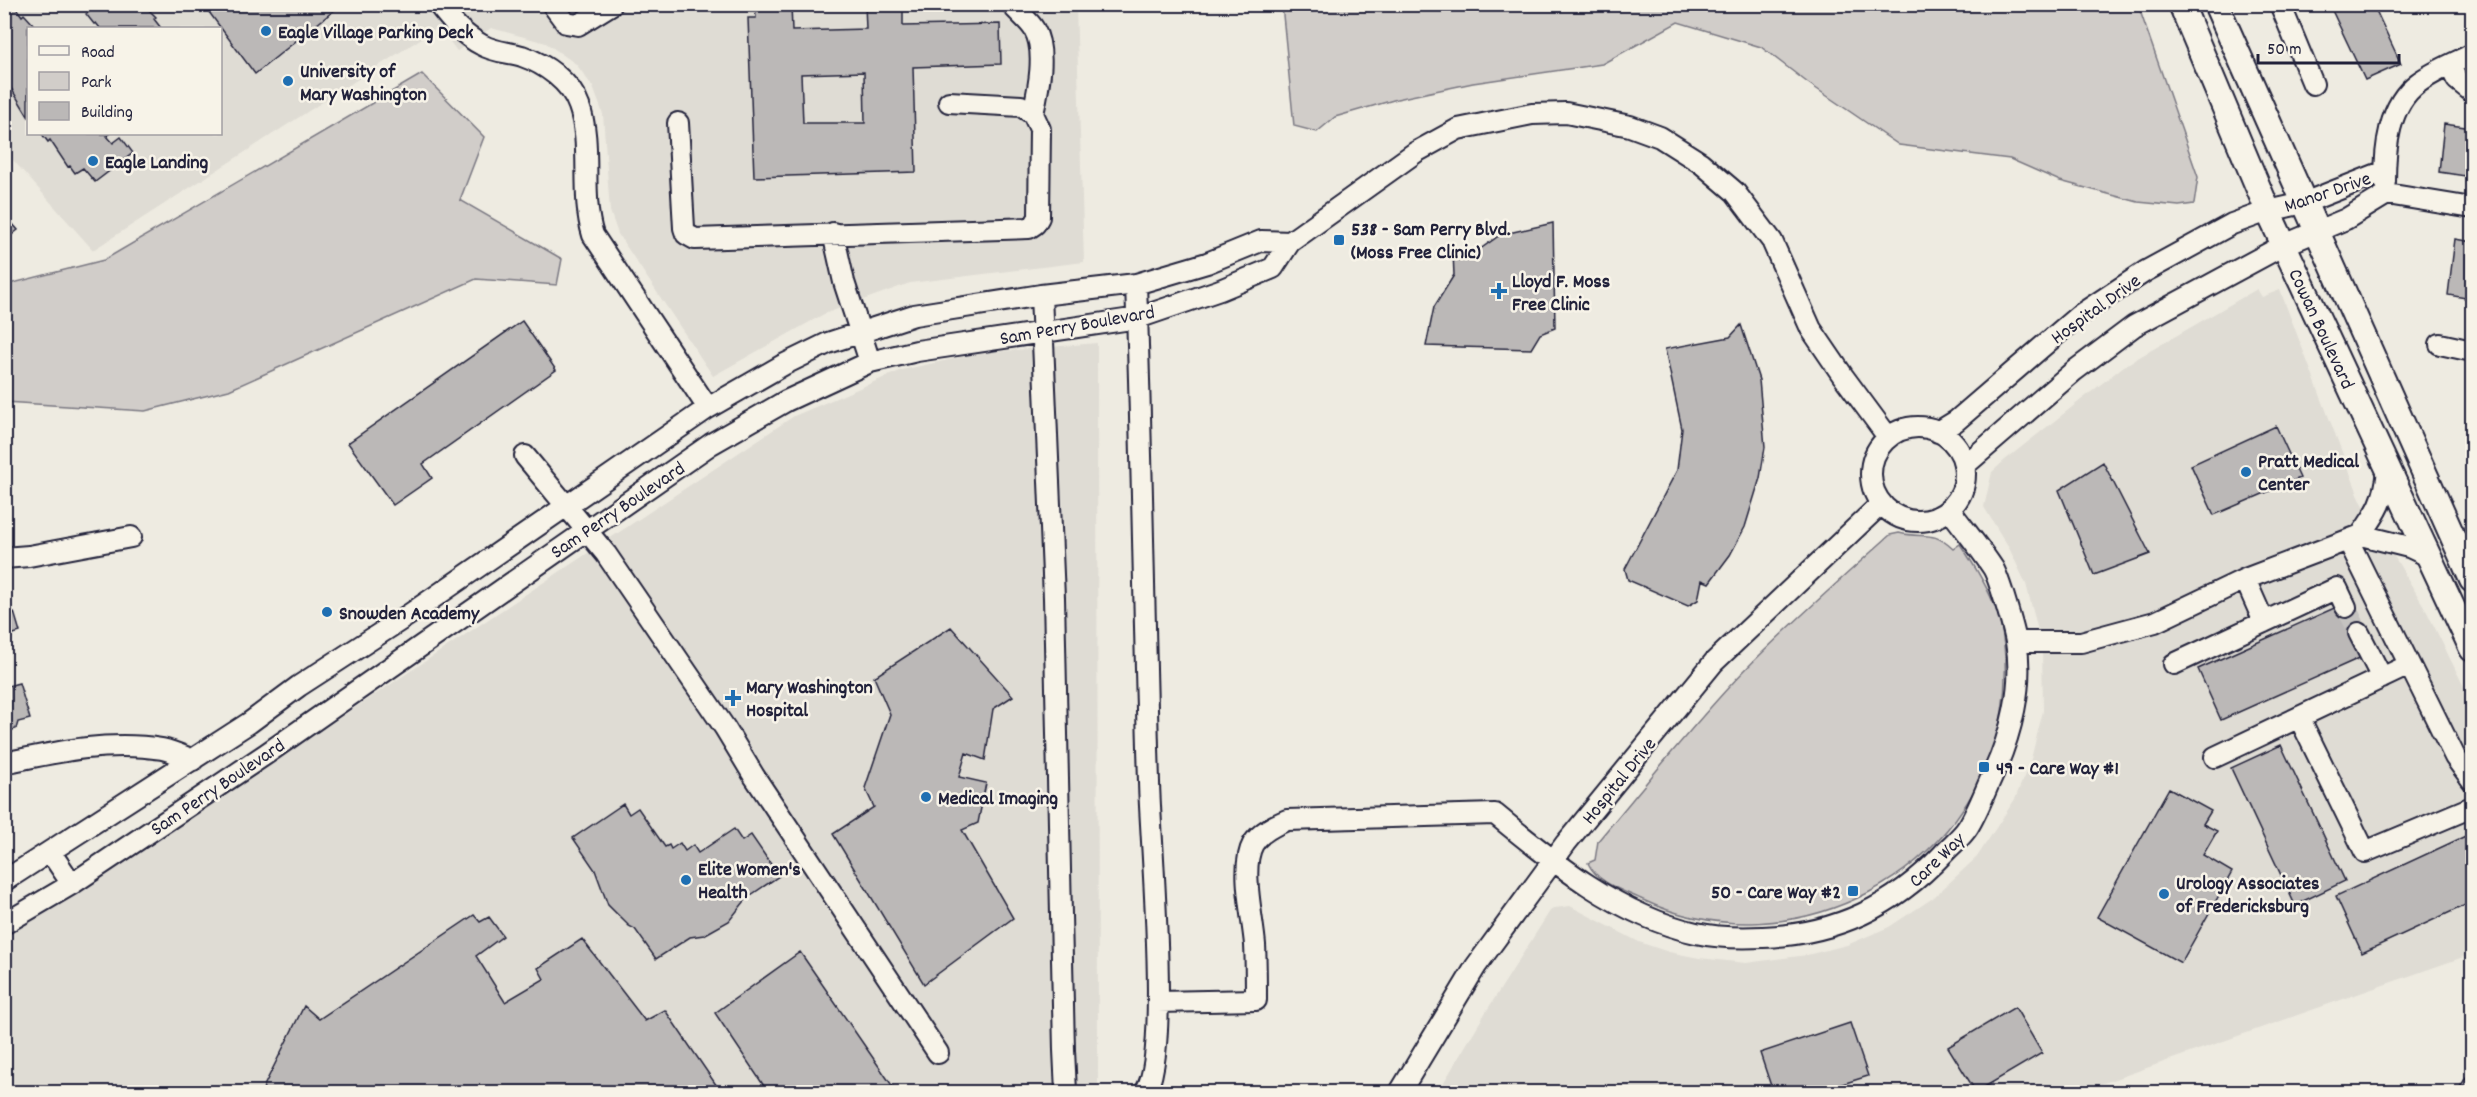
<svg xmlns="http://www.w3.org/2000/svg" width="2477" height="1097" viewBox="0 0 2477 1097" font-family="Dekko,sans-serif">
<style>
.built{fill:#dfdcd4;fill-rule:evenodd}
.green{fill:#d1cdc9;stroke:#7a7882;stroke-width:1.5}
.building{fill:#bbb8b7;stroke:#22223b;stroke-width:1.5;fill-rule:evenodd}
.lines{fill:none;stroke-linecap:round;stroke-linejoin:round}
.minor-tunnel{stroke:#c5c3c0;stroke-width:20;stroke-dasharray:20 10;stroke-linecap:butt}
.minor-casing{stroke:#22223b;stroke-width:24}
.major-casing{stroke:#22223b;stroke-width:28}
.minor{stroke:#f7f3e8;stroke-width:20}
.major{stroke:#f7f3e8;stroke-width:24}
.poi-dot{fill:#1f6fb2;stroke:#f7f3e8;stroke-width:2}
.labels{text-anchor:middle;stroke-width:5;stroke-linejoin:round;paint-order:stroke}
.poi-label{font-size:20px;font-weight:bold;fill:#22223b;stroke:#f7f3e8;text-anchor:start}
.street-label{font-size:20px;fill:#22223b;stroke:#f7f3e8}
</style>
<rect width="100%" height="100%" fill="#eeebe1"/>
<filter id="ink" filterUnits="userSpaceOnUse"><feTurbulence type="fractalNoise" baseFrequency=".0167" numOctaves="2"/><feDisplacementMap in="SourceGraphic" scale="12" xChannelSelector="R" yChannelSelector="G"/><feConvolveMatrix kernelMatrix="1 2 1 2 8 2 1 2 1" color-interpolation-filters="sRGB"/></filter>
<g filter="url(#ink)">
<path class="built" d="M4 5H1076L1084 262 910 283 824 314 713 376 618 234 610 211 603 114 593 87 576 64 546 43 491 28 457 51 439 27 93 250 5 151ZM28 28H220V134H28Z
M2257 289 2262 297 2280 290 2360 499 2425 608 2472 703V954L2078 1092H1438L1484 1015 1550 911 1555 908 1570 906 1639 942 1669 952 1699 958 1746 963 1807 955 1847 945 1889 927 1933 898 1977 857 2015 799 2031 759 2043 711 2042 646 2026 584 2010 550 1984 507 1992 472 2005 460 2124 366Z
M1097 343 1098 1092H5V936L99 878 794 416 902 370 980 353Z"/>
<path class="green" d="M1282 5H2138L2198 177 2194 204 2179 206 2138 202 2060 181 2010 159 1899 145 1808 83 1761 47 1678 22 1602 64 1473 83 1397 99 1335 117 1317 132 1294 126Z
M422 74 484 137 460 200 562 259 557 285 476 279 229 390 145 411 5 402V285L104 260Z
M1899 533C1924 539 1932 529 1953 549L1960 544C1975 566 1988 587 1997 612 2007 642 2007 680 2002 711 1976 873 1792 970 1643 900 1624 891 1597 883 1588 863L1595 860 1598 841C1646 784 1692 725 1743 672 1790 624 1840 580 1890 535Z"/>
<path class="building" d="M4 4H13L22 16 24 14 33 24 30 27 31 28H28V116L11 88 8 90 4 85Z
M81 4H143L156 17 154 19 161 28H100L96 23 94 24 86 14 89 12Z
M203 4H342L255 74Z
M755 4H791L792 31 866 29 865 4H903V26L1000 24 1001 64 913 67 916 172 754 177 748 18H756ZM864 72 865 123H803L801 74Z
M2329 4H2373L2401 64 2365 80Z
M2444 124 2472 128V177L2439 172Z
M42 134H109L107 136 113 143 121 137 133 153 95 182 83 168 75 173 70 166 68 167 50 140 48 142Z
M4 214 18 230 4 241Z
M1553 223 1555 328 1540 334 1531 349 1426 346 1434 307 1454 275 1453 252H1476L1500 235Z
M2455 239 2472 242V299L2448 295Z
M522 321 556 370 423 464 432 478 393 505 348 443Z
M1741 325 1759 380 1765 447 1760 478 1745 527 1730 555 1709 583 1702 580 1698 600 1688 606 1628 580 1625 569 1677 470 1682 429 1665 349 1730 337Z
M2276 426 2300 478 2214 515 2191 465Z
M2103 462 2150 554 2094 575 2059 490Z
M2341 605 2364 656 2221 720 2198 669Z
M14 612 20 632 4 637V616Z
M951 627 1013 696 993 709 985 760 966 753 959 777 986 783 978 823 962 830 1013 918 924 984 833 834 874 807 865 788 890 714 874 677Z
M19 683 30 719 18 722 16 729 9 731 10 737 4 739V687Z
M2281 745 2345 881 2295 905 2231 768Z
M2169 788 2211 811 2203 824 2217 831 2203 855 2232 872 2181 963 2097 917Z
M623 804 629 814 638 808 665 847 669 845 671 849 680 843 685 851 693 845 698 853 734 829 742 841 751 835 779 876 748 897 729 921 704 935 690 937 656 959 635 929 629 926 608 905 595 870 573 838Z
M2472 833V902L2362 953 2336 896Z
M474 915 480 922 489 917 503 936 476 956 505 1002 544 979 538 968 582 939 645 1021 665 1010 721 1092H262L265 1084 304 1006 319 1019Z
M800 952 891 1084 897 1092H768L715 1013Z
M2015 1007 2042 1053 1976 1092 1948 1047Z
M1850 1023 1868 1076 1817 1092H1773L1760 1053Z
M2466 1077 2472 1081V1092H2466L2459 1089Z"/>
<g class="lines">
<path class="minor-tunnel" d="M2346 607 2359 633"/>
<defs>
<path id="minor" d="M438 4C451 21 463 35 482 45 494 52 508 52 522 56 545 64 571 82 579 106 593 144 580 194 593 235L708 408
M552 4 566 23 578 25 612 4
M2280 4 2313 84
M1014 7C1020 14 1029 21 1034 29 1047 51 1038 91 1033 114
M2450 66 2457 80 2472 92
M678 123 684 228 686 234 695 239 1029 228 1035 224 1039 217 1040 129 1033 114 1021 106 949 102
M2385 182C2385 149 2388 105 2418 83 2434 71 2455 63 2472 54
M2387 194 2472 208
M833 233 844 282 870 362
M1136 284C1142 450 1144 616 1149 782 1150 838 1171 1056 1145 1092
M1041 295 1054 598 1064 1050 1066 1092
M2440 344 2472 351
M1871 474a47 47 0 1 1 94 0a47 47 0 1 1-94 0Z
M1938 432 1956 421 2078 316 2146 271 2232 224 2268 211 2304 203 2385 171
M525 456 606 554 725 728 754 776 938 1053
M1964 466 2074 371 2134 326 2284 245 2346 219 2387 194
M2361 535C2378 511 2385 500 2388 470
M2348 540 2455 757 2472 780
M4 558 29 556 131 537
M2245 579 2264 622
M2359 633 2382 678
M2016 642H2081L2155 622 2245 579 2361 535 2409 547 2428 556
M2174 664 2337 588 2346 607
M2299 717 2365 852 2472 807
M2215 757 2409 665
M4 763C56 752 109 740 162 749 172 751 183 756 193 760
M51 853 72 884
M4 881 249 723 299 686 410 614 708 408 783 365 828 343 914 315 1041 295 1136 284 1207 263 1261 241 1290 242
M4 924 72 884 266 754 711 444 786 401 870 362 917 351 1138 318 1220 290 1273 268 1290 242 1416 152 1458 129 1532 114 1566 113 1630 126 1660 137 1701 163 1735 192 1772 241 1811 329 1843 376 1888 437
M1158 1002 1256 1000C1256 982 1256 963 1255 945 1253 918 1240 867 1253 844 1260 832 1275 825 1287 820L1495 814C1554 863 1619 916 1696 933 1718 938 1741 938 1763 937 1836 934 1893 907 1943 854 1951 845 1962 837 1968 827 1978 811 1985 791 1993 774 2011 735 2024 685 2016 642 2014 629 1999 578 1993 568 1980 548 1964 529 1950 510
M1400 1092 1476 966 1566 843 1714 662 1881 504"/>
<g id="major">
<path id="s1" d="M2181 4 2268 211 2472 649"/>
<path d="M2216 4 2472 580"/>
</g>
</defs>
<use href="#minor" class="minor-casing"/>
<use href="#major" class="major-casing"/>
<use href="#minor" class="minor"/>
<use href="#major" class="major"/>
</g>
</g>
<g class="poi-dot">
<circle cx="266" cy="31" r="6"/>
<circle cx="288" cy="81" r="6"/>
<circle cx="93" cy="161" r="6"/>
<rect x="1333" y="234" width="12" height="12" rx="3"/>
<path d="M1496 282h6v6h6v6h-6v6h-6v-6h-6v-6h6z"/>
<circle cx="2246" cy="472" r="6"/>
<circle cx="327" cy="612" r="6"/>
<path d="M730 689h6v6h6v6h-6v6h-6v-6h-6v-6h6z"/>
<rect x="1978" y="761" width="12" height="12" rx="3"/>
<circle cx="926" cy="797" r="6"/>
<circle cx="686" cy="880" r="6"/>
<rect x="1847" y="885" width="12" height="12" rx="3"/>
<circle cx="2164" cy="894" r="6"/>
</g>
<g class="labels">
<g class="poi-label">
<text x="278" y="38">Eagle Village Parking Deck</text>
<text x="300" y="77">University of<tspan x="300" dy="23">Mary Washington</tspan></text>
<text x="105" y="168">Eagle Landing</text>
<text x="1351" y="235">538 - Sam Perry Blvd.<tspan x="1351" dy="23">(Moss Free Clinic)</tspan></text>
<text x="1512" y="287">Lloyd F. Moss<tspan x="1512" dy="23">Free Clinic</tspan></text>
<text x="2258" y="467">Pratt Medical<tspan x="2258" dy="23">Center</tspan></text>
<text x="339" y="619">Snowden Academy</text>
<text x="746" y="693">Mary Washington<tspan x="746" dy="23">Hospital</tspan></text>
<text x="1996" y="774">49 - Care Way #1</text>
<text x="938" y="804">Medical Imaging</text>
<text x="698" y="875">Elite Women's<tspan x="698" dy="23">Health</tspan></text>
<text x="2176" y="889">Urology Associates<tspan x="2176" dy="23">of Fredericksburg</tspan></text>
<text x="1841" y="898" text-anchor="end">50 - Care Way #2</text>
</g>
<g class="street-label">
<text transform="translate(2327 191) rotate(-19)" y="7">Manor Drive</text>
<text transform="translate(2095 308) rotate(-36)" y="7">Hospital Drive</text>
<text transform="translate(1077 324) rotate(-10)" y="7">Sam Perry Boulevard</text>
<text dy="7" stroke="none"><textPath href="#s1" startOffset="354">Cowan Boulevard</textPath></text>
<text transform="translate(617 509) rotate(-34)" y="7">Sam Perry Boulevard</text>
<text transform="translate(1618 780) rotate(-51)" y="7">Hospital Drive</text>
<text transform="translate(217 786) rotate(-34)" y="7">Sam Perry Boulevard</text>
<text transform="translate(1936 859) rotate(-44)" y="7">Care Way</text>
</g>
</g>
<rect width="2477" height="1097" fill="none" stroke="#f7f3e8" stroke-width="24"/>
<rect x="12" y="12" width="2453" height="1073" fill="none" stroke="#22223b" stroke-width="2" filter="url(#ink)"/>
<rect x="27" y="27" width="195" height="108" fill="#f7f3e8" stroke="#a29fa3" stroke-width="1.5"/>
<rect x="39" y="46" width="30" height="9" fill="#f7f3e8" stroke="#a29fa3" stroke-width="1.5"/>
<text x="81" y="57" font-size="18" fill="#22223b">Road</text>
<rect x="39" y="72" width="30" height="18" fill="#d1cdc9" stroke="#a29fa3" stroke-width="1.5"/>
<text x="81" y="87" font-size="18" fill="#22223b">Park</text>
<rect x="39" y="102" width="30" height="18" fill="#bbb8b7" stroke="#a29fa3" stroke-width="1.5"/>
<text x="81" y="117" font-size="18" fill="#22223b">Building</text>
<path d="M2258 54v9h141v-9" fill="none" stroke="#22223b" stroke-width="3"/>
<text x="2267" y="54" font-size="18" fill="#22223b" stroke="#f7f3e8" stroke-width="4.5" paint-order="stroke">50 m</text>
</svg>
